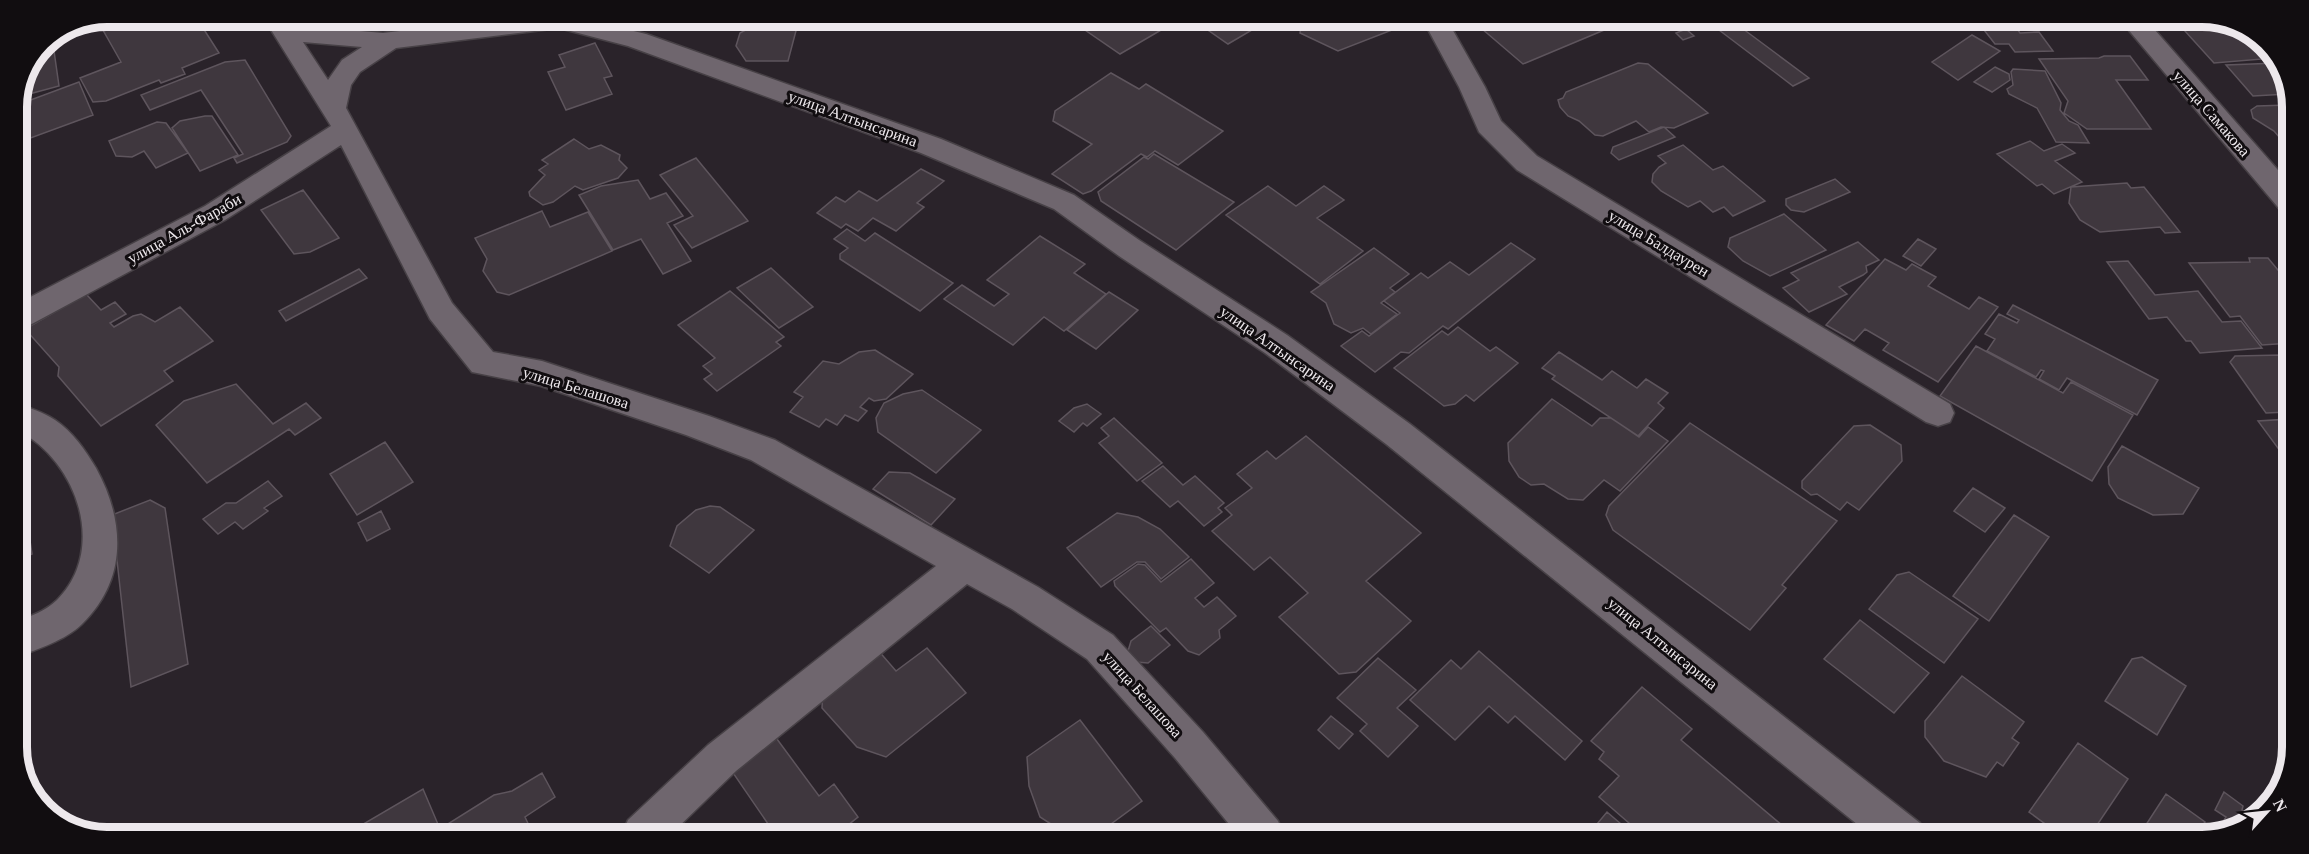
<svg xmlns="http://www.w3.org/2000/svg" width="2309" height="854" viewBox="0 0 2309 854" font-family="Georgia,serif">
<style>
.building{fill:#3f373e;stroke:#5e555d;stroke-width:1.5}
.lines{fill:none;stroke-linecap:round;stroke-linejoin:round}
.street-casing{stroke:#474146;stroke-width:3}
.street{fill:#6f666e;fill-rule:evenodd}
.labels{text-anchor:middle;stroke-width:6;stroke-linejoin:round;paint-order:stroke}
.street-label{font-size:16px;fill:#ede8ec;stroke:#110d10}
.rim{fill:none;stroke:#ede8ec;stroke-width:8}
</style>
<rect width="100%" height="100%" fill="#2a232a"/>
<path class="building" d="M107 16 196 17 219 53 182 68 185 74 161 83 159 80 106 101 93 102 80 78 121 62 100 25 60 40 58 37Z
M1069 19H1180L1120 54Z
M1221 19H1236L1252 30 1228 44 1205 28Z
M1302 19H1380L1392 30 1338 51 1300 33Z
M1503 20H1598L1609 28 1523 64 1481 28Z
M1731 20 1809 78 1793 86 1715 27Z
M1977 21 2012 22 2020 33 2039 32 2053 51 2015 52 2009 44H1995Z
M751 27H797L788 61H746L736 46 740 33Z
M2239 27 2254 38 2275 58 2214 63 2184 30Z
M1686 29 1694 36 1683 40 1676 33Z
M1972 35 2000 51 1958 80 1932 62Z
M595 43 612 76 604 78 612 94 566 110 548 72 565 67 559 55Z
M44 49 54 51 59 86 18 97 40 50Z
M2104 56H2130L2148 80H2116L2151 129H2087L2064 113 2068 101 2039 59 2099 58Z
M245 60 291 136 287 142 237 163 234 158 243 154 201 90 150 110 141 95 225 62Z
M1638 63 1648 64 1708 113 1674 128 1661 127 1649 132 1636 121 1603 136 1595 135 1579 121 1568 116 1560 107 1558 100 1563 98 1566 92Z
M2278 63 2290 94 2253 96 2226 65Z
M1995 67 2009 74 2010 80 1992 92 1974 82Z
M2013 69 2045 71 2061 103 2060 110 2069 121 2078 125 2089 143 2056 142 2037 108 2009 94 2007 89 2013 85 2011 72Z
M1111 73 1139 89 1146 84 1223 131 1178 165 1155 151 1147 157 1141 154 1091 191 1083 194 1052 174 1092 144 1053 121 1055 111Z
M79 82 93 115 17 143V105Z
M2292 105V152L2274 131 2253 118 2251 110 2257 106Z
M205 116H212L238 155 200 171 172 128 180 121Z
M157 122 166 123 188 153 156 168 144 151 132 157 116 156 109 141Z
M1664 127 1675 137 1619 160 1611 153 1613 147Z
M574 139 589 149 601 145 620 155 619 160 627 168 618 178 583 190 575 186 553 202 543 205 530 196 529 192 545 175 539 170 548 164 542 160Z
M2030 141 2044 151 2062 144 2075 153 2055 161 2082 182 2054 194 2042 184 2037 186 1997 154Z
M1683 145 1713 170 1723 166 1765 201 1733 216 1724 207 1713 212 1700 201 1688 207 1661 191 1652 182 1653 174 1659 167 1666 163 1658 156Z
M1154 154 1234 202 1176 250 1101 201 1098 192 1144 157 1148 159Z
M696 158 748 221 692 248 674 225 693 216 660 175Z
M921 169 944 181 917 203 924 207 896 231 873 218 858 231 846 224 841 228 817 213 836 197 845 202 859 191 877 201Z
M1835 179 1850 192 1804 212 1791 210 1786 205V199Z
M638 180 650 199 666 193 683 216 667 223 691 261 663 274 641 239 613 250 579 195 601 186Z
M2127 183 2131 188 2144 187 2180 232 2165 233 2160 227 2100 232 2080 220 2069 203 2071 187Z
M1268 186 1296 206 1324 186 1344 200 1317 218 1363 251 1320 284 1226 215Z
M303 190 339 238 310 252 294 254 261 210Z
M542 211 550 227 588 212 612 251 509 295 497 292 483 271 487 259 475 238Z
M1784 214 1826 250 1770 276 1743 261 1728 247 1730 238Z
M847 229 865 241 875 233 953 283 920 311 840 259V254L848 248 834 239Z
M1040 236 1085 264 1074 273 1106 294 1064 331 1044 317 1013 345 944 299 962 285 994 306 1009 294 987 280Z
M1918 239 1936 249 1921 266 1903 256Z
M1858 242 1879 260 1866 266 1867 272 1863 275 1839 287 1847 294 1809 312 1783 288 1799 280 1791 273Z
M1511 243 1535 259 1448 329 1443 326 1409 353 1401 352 1375 372 1341 346 1362 331 1369 336 1400 313 1384 301 1421 273 1428 278 1450 262 1469 275Z
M1374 248 1409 274 1390 288 1395 292 1381 303 1397 314 1371 334 1363 328 1351 333 1334 324 1326 303 1311 292Z
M2249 258H2268L2287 281 2291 280V343L2262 345 2240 316 2230 317 2189 263 2250 262Z
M1885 259 1906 270 1912 264 1936 277 1928 286 1969 309 1979 297 1998 307 1938 382 1883 350 1889 343 1865 329 1854 341 1826 325Z
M2128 261 2155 295 2198 291 2222 322 2241 321 2262 348 2200 353 2191 341H2186L2167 317 2149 319 2107 262Z
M771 268 813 307 779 328 737 288Z
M359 269 367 278 286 321 279 311Z
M730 291 784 337 776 342 781 346 717 391 704 379 712 374 703 366 715 358 678 325Z
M1109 292 1138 310 1096 349 1067 330Z
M86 294 101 310 115 302 126 314 110 323 114 327 133 316 141 314 155 322 180 307 213 341 164 371 173 381 101 426 58 376 59 367 25 329Z
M2013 305 2158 380 2137 415 2067 378 2059 390 2039 379 2044 371 2041 370 2036 377 1987 351 1995 339 1985 334 1999 314 2017 323 2019 320 2007 314Z
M1458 327 1490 351 1496 347 1518 363 1474 401 1466 395 1455 404 1444 406 1394 368 1442 331 1448 335Z
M1976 346 2063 393 2071 382 2133 415 2092 481 1940 396Z
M875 350 913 374 886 399 874 401 869 398 860 407 867 411 858 421 845 415 837 425 826 419 819 427 790 412 803 397 794 392 823 361 839 364 859 352Z
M1559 352 1602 380 1612 371 1637 388 1646 379 1668 393 1658 403 1664 408 1638 436 1552 379 1555 376 1542 368Z
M2282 355 2290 366V412L2266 413 2230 362 2235 356Z
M236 384 273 424 306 403 321 418 295 435 289 429 207 483 156 425 184 401Z
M922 390 981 430 936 473 878 432 876 418 884 403 903 394Z
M1552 399 1592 426 1600 418H1611L1639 437 1648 427 1668 441 1620 491 1604 480 1583 500 1568 499 1544 484 1531 485 1519 477 1509 461 1508 443Z
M1087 404 1101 414 1087 426 1083 423 1074 432 1059 421 1074 408Z
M1114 418 1162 463 1137 481 1099 443 1109 436 1101 428Z
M2290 419V463H2289L2258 421Z
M1690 423 1837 521 1782 585 1786 588 1750 630 1613 530 1606 515 1609 506Z
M1870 425 1901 445 1902 461 1859 510 1847 502 1840 510 1817 494 1811 495 1802 488V481L1854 426Z
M1306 436 1421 533 1366 581 1411 621 1356 672 1339 674 1279 617 1308 593 1270 557 1254 570 1212 531 1232 515 1225 508 1252 488 1237 474 1267 451 1276 459Z
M385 442 413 482 357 515 330 474Z
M2122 446 2199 488 2183 514 2153 515 2118 498 2109 484 2108 467Z
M1163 466 1183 485 1195 476 1224 503 1218 508 1222 512 1204 526 1178 501 1170 507 1142 481Z
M889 472 910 473 955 499 931 525 873 489Z
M21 481 32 554 17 561V482Z
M268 481 282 496 264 508 268 511 243 529 235 522 218 534 203 519 226 503H236Z
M1973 488 2005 508 1985 532 1954 511Z
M150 500 165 508 188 664 131 687 112 515Z
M710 506 720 507 754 530 709 573 670 546 677 526 696 510Z
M381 511 390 529 367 541 358 523Z
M1117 513 1138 517 1160 529 1189 557 1161 579 1145 562H1137L1101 587 1067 548Z
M2014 515 2049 537 1989 621 1953 596Z
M1191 559 1214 583 1195 598 1204 607 1217 597 1236 616 1219 630 1220 638 1199 655 1188 651 1166 628 1160 632 1115 586 1114 581 1138 564 1145 565 1161 582Z
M1909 572 1978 619 1944 663 1869 609 1897 575Z
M1860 620 1929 673 1894 713 1824 659Z
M1151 626 1170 645 1148 663 1136 662 1128 651 1131 641Z
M927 648 966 693 886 757 857 747 822 708 823 690 877 649 896 671Z
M1479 651 1582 741 1565 760 1515 716 1508 723 1489 706 1455 740 1410 700 1451 660 1461 669Z
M2142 657 2186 686 2157 735 2105 701 2132 659Z
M1378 658 1416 690 1397 708 1418 726 1388 757 1360 731 1367 724 1337 698Z
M1962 676 2024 722 2012 738 2019 743 2003 766 1997 762 1986 777 1944 761 1925 737V721Z
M1642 687 1692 729 1681 740 1796 837 1656 836 1652 833 1649 836H1644L1599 797 1619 776 1599 759 1604 752 1591 741Z
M1331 716 1353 734 1339 749 1318 730Z
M1080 720 1142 801 1096 835H1068L1040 817 1029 786 1027 757Z
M774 735 819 796 834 784 858 817 842 830 845 834H775L729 767Z
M2078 743 2128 779 2089 837H2063L2029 812Z
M542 773 555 797 525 817 533 834 348 833 423 789 440 829 494 795 512 791Z
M2224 792 2243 806 2242 810 2255 819 2253 822 2216 833 2226 817 2215 810Z
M2166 794 2205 822 2196 837H2138Z
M1607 812 1635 836H1587Z
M1822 826 1836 837H1814Z"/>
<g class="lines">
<defs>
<path id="street" d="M263 17H288L293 25 383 33 516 17 589 18 588 20 646 34 941 139 1074 195 1139 240 1287 335 1410 424 1920 823 1926 837H1873L1386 444 1265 353 1119 256 1054 209 921 153 628 46 559 28 396 48 360 72 351 85 346 108 452 303 493 352 542 361 709 416 775 440 1038 587 1113 635 1203 732 1278 821 1284 835H1238L1175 758 1087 659 1012 609 967 584 736 771 671 834H622L628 820 708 745 936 566 751 460 686 435 541 386 472 372 430 319 341 145 225 220 28 326 17 330V304L205 206 331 126ZM303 42 362 47 342 60 328 80Z
M1423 20H1447L1485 87 1501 121 1537 156 1950 404 1954 413 1950 422 1938 426 1926 422 1517 170 1479 132 1459 87Z
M2121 21H2147L2292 186 2291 215 2282 212Z
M17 404C30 408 43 412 55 420 73 432 85 450 96 468 125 521 128 579 82 624 66 640 38 649 17 657V622C30 616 46 611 57 600 108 549 77 460 17 430Z"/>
</defs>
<use href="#street" class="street-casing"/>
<use href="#street" class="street"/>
</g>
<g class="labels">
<g class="street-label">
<text transform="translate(2212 113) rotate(49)" y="6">улица Самакова</text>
<text transform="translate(853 118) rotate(20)" y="6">улица Алтынсарина</text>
<text transform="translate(184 228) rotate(-29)" y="6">улица Аль-Фараби</text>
<text transform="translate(1659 243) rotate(31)" y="6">улица Балдаурен</text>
<text transform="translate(1278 348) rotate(35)" y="6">улица Алтынсарина</text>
<text transform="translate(576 387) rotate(17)" y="6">улица Белашова</text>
<text transform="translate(1663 643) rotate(39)" y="6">улица Алтынсарина</text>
<text transform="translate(1143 694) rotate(48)" y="6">улица Белашова</text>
</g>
</g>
<path d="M0 0H2309V854H0ZM107 27H2202A80 80 0 0 1 2282 107V747A80 80 0 0 1 2202 827H107A80 80 0 0 1 27 747V107A80 80 0 0 1 107 27Z" fill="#110d10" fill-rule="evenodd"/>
<path class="rim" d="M107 27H2202A80 80 0 0 1 2282 107V747A80 80 0 0 1 2202 827H107A80 80 0 0 1 27 747V107A80 80 0 0 1 107 27Z"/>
<g transform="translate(2267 812) rotate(63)" stroke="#110d10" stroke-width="4.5" paint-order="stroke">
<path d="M0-4.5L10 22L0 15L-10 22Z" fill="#ede8ec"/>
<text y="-9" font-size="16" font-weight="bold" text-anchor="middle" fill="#ede8ec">N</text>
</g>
</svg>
